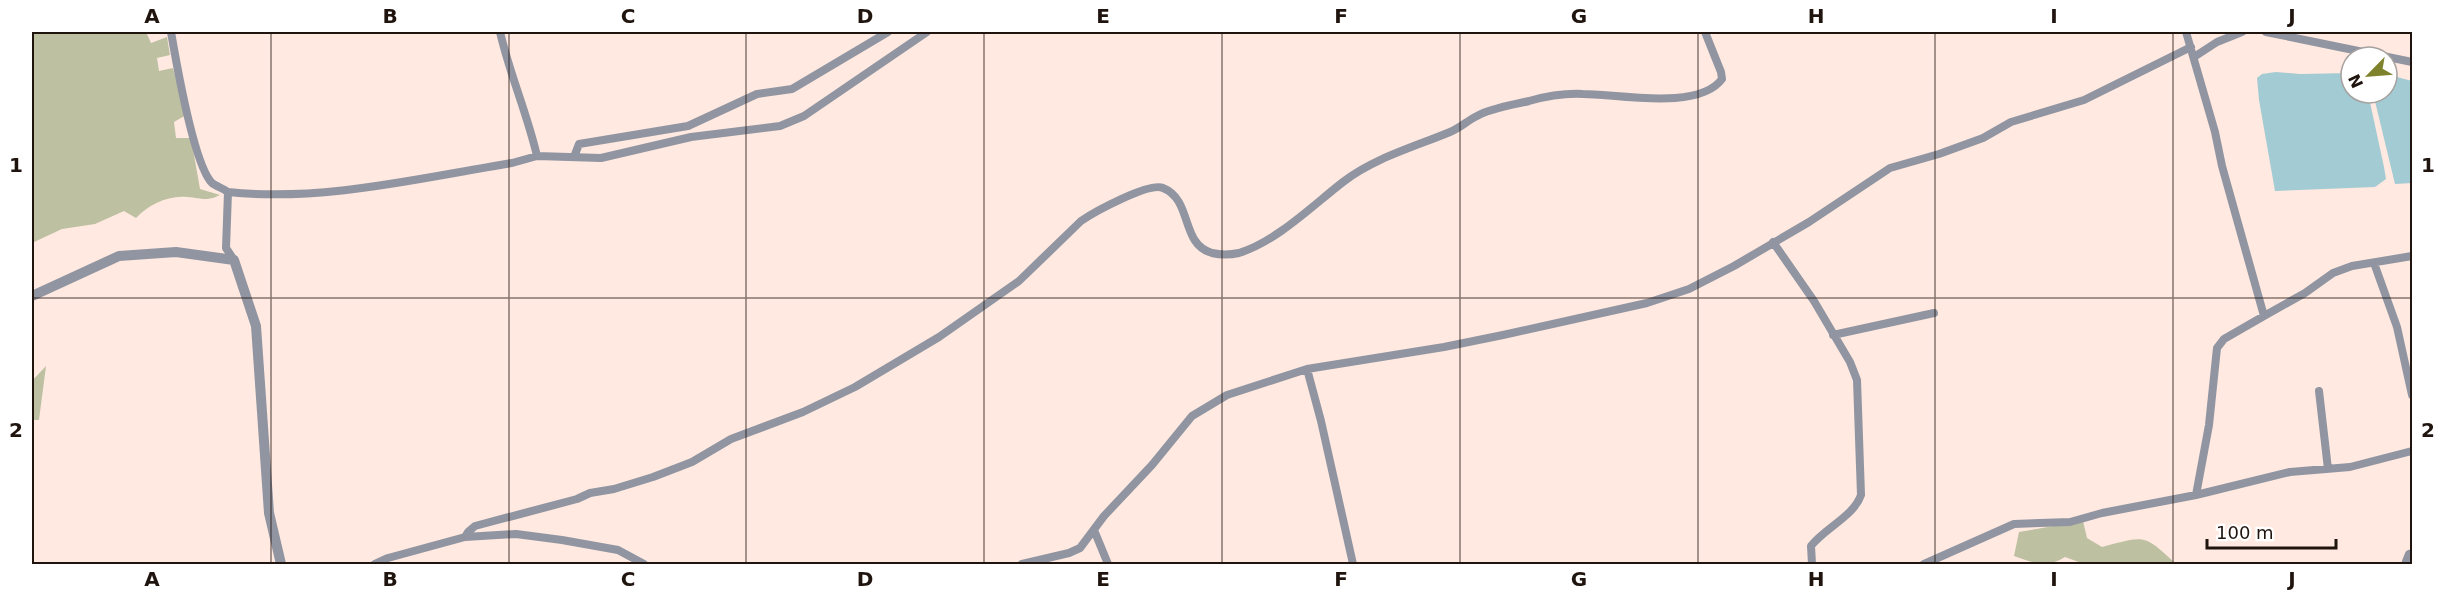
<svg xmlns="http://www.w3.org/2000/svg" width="2444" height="596" viewBox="0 0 2444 596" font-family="'DejaVu Sans',sans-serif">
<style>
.green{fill:#bdc0a1}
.water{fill:#a3cbd3}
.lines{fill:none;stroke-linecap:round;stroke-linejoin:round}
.minor{stroke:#9095a1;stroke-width:8}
.tertiary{stroke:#9095a1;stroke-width:10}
.grid{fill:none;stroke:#20140f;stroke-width:1.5;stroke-opacity:0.55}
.neatline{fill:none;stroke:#20140f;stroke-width:2}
.grid-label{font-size:20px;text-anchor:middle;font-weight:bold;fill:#20140f}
</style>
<rect width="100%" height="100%" fill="#ffe9e0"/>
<path class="green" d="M32 32H146L151 43 167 37 170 55 157 58 159 71 173 68 186 115 174 122 176 138H191L200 189 220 195C205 202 203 198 187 197 168 195 148 205 136 218L124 211 95 224 62 229 32 243Z
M46 366 39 420H32V381Z
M2083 521 2087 538 2102 547C2145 536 2143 533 2176 564H2084L2065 557C2045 569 2035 563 2014 556L2019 532Z"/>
<path class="water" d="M2276 72 2300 74 2351 73V93H2368L2384 167 2386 179 2375 187 2275 191 2259 100 2257 78 2262 74Z
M2397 77 2412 81V183L2395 184 2373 93H2387V78Z"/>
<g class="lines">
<path class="minor" d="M171 32C176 61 194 165 212 183 216 186 224 189 228 192
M2266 32 2412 62
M2194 57 2217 42 2242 32
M537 156 601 158 691 137 780 126 804 116 927 32
M574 157 579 144 688 126 757 94 792 89 888 32
M1773 242 1814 301 1850 362 1857 380 1861 495C1854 516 1825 528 1811 546L1812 564
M234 260 226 248 228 192C323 202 419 178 512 163L537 156C527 113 510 75 500 32
M2374 263 2397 327 2412 395
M2264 316 2305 293 2333 273 2352 266 2412 256
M1833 335 1934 313
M1307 369 1321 421 1353 564
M2319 391 2328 469
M2196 495 2290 472 2350 467 2412 451
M1094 530 1108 564
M375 564 388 558 465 537
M644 564 618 550 562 540 516 534 465 537 468 532 475 526 577 499 590 493 614 489 653 477 692 462 731 439 803 412 855 387 939 337 1019 281 1081 221C1094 212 1149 182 1163 188 1193 200 1180 244 1212 253 1220 255 1230 255 1239 253 1277 241 1312 206 1343 182 1374 158 1414 147 1450 132 1460 128 1467 121 1477 116 1491 108 1513 105 1529 101 1547 96 1564 93 1583 94 1617 94 1699 111 1722 79L1721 72 1705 32
M1022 564 1069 553 1080 548 1104 516 1152 465 1192 416 1227 395 1307 369 1444 347 1503 335 1647 303 1689 289 1734 266 1809 222 1890 168 1939 154 1983 138 2011 122 2084 100 2191 47
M1924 564 2014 524 2070 522 2102 513 2196 495 2209 425 2217 348 2224 339 2264 316 2222 166 2215 132 2186 32
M2405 564 2409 554 2412 553"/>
<path class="tertiary" d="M32 296 119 256 176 252 234 260 256 326 269 513 281 564"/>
</g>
<path class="grid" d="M271 32V564M509 32V564M746 32V564M984 32V564M1222 32V564M1460 32V564M1698 32V564M1935 32V564M2173 32V564M32 298H2412"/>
<rect width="2444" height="596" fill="none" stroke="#ffffff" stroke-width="66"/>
<g transform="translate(2369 75) rotate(245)"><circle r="28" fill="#ffffff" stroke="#a6a19f" stroke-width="1.5"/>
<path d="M0-4.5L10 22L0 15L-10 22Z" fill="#7f822c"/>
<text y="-9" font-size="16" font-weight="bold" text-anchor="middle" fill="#20140f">N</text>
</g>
<path d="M2207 539v9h129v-9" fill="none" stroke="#20140f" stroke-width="3"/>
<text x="2216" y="539" font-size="18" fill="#20140f" stroke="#ffffff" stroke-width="4.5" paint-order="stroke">100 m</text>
<rect x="33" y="33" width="2378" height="530" class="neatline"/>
<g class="grid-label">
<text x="152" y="23">A</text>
<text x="390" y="23">B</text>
<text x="628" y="23">C</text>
<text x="865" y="23">D</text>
<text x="1103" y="23">E</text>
<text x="1341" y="23">F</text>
<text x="1579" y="23">G</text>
<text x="1816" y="23">H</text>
<text x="2054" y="23">I</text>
<text x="2292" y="23">J</text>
<text x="16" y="172">1</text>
<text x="2428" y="172">1</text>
<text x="16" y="437">2</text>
<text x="2428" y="437">2</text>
<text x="152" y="586">A</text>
<text x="390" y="586">B</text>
<text x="628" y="586">C</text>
<text x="865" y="586">D</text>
<text x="1103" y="586">E</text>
<text x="1341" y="586">F</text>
<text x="1579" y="586">G</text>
<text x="1816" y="586">H</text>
<text x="2054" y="586">I</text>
<text x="2292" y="586">J</text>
</g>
</svg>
